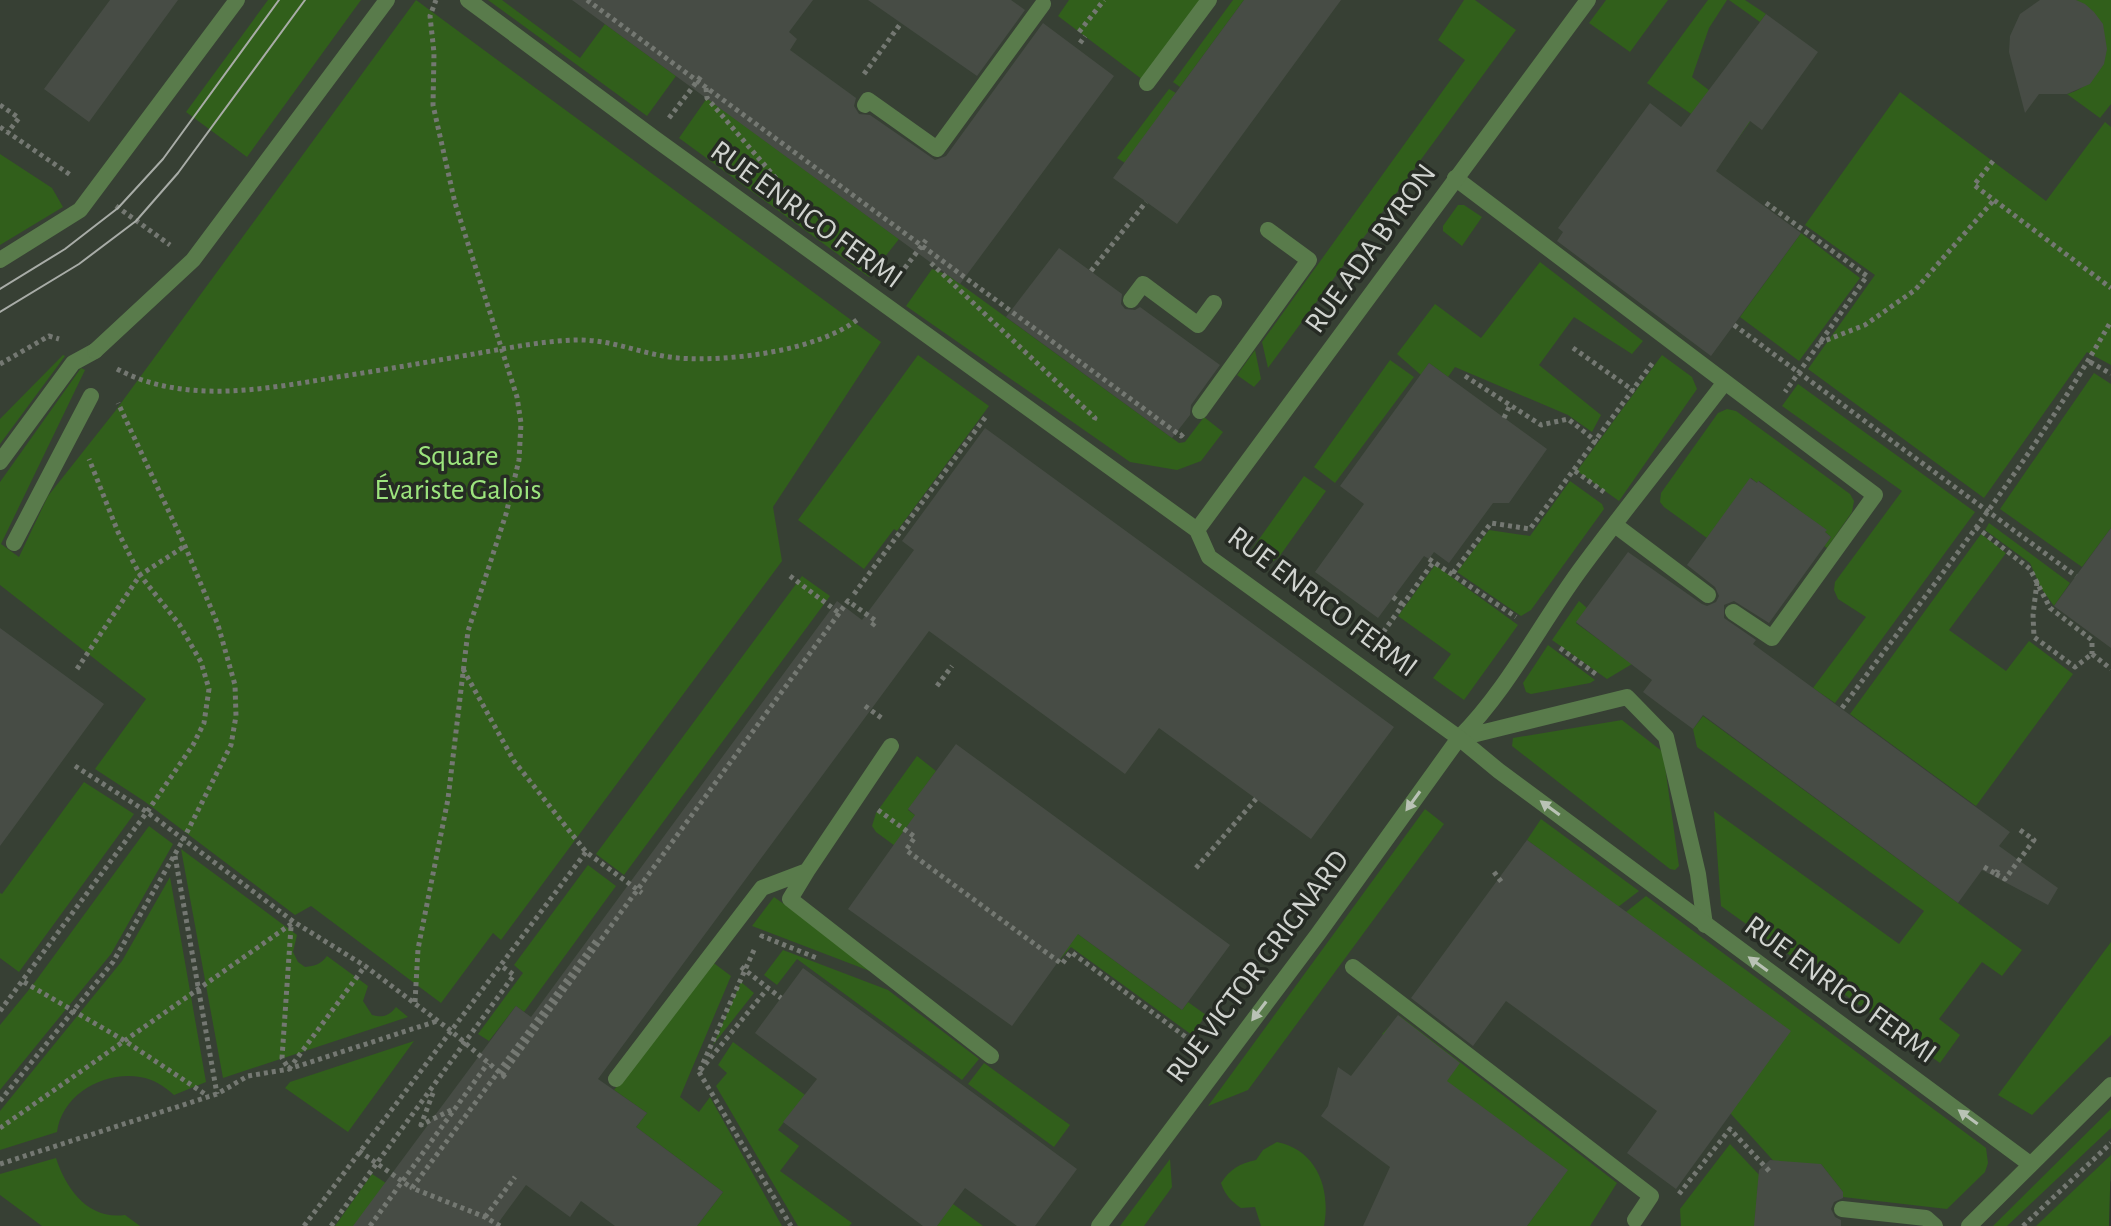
<svg xmlns="http://www.w3.org/2000/svg" width="2111" height="1226" viewBox="0 0 2111 1226" font-family="'Alegreya Sans',sans-serif">
<style>
.built{fill:#374034}
.green{fill:#315f1b}
.building{fill:#474c45}
.lines{fill:none;stroke-linecap:round;stroke-linejoin:round}
.path{stroke:#747872;stroke-width:5;stroke-dasharray:4 4;stroke-linecap:butt}
.lane{stroke:#597b4b;stroke-width:16}
.street{stroke:#597b4b;stroke-width:16}
.tram{stroke:#a8aca7;stroke-width:2}
.oneway{fill:#b9c2b5}
.labels{text-anchor:middle;stroke-width:7;stroke-linejoin:round;paint-order:stroke}
.street-label{font-size:30px;fill:#d1d4d0;stroke:#262b24}
.park-label{font-size:30px;fill:#9ce47d;stroke:#262b24}
</style>
<rect width="100%" height="100%" fill="#30352e"/>
<path class="built" d="M0 0H2111V1181L2063 1226H0Z"/>
<path class="green" d="M268 0H361L247 157 186 112Z
M416 0 881 342 773 507 782 561 501 940 493 933 441 1003 311 906 295 915 144 801 95 769 146 699 0 585V482L81 368 85 370 1 544 19 557 48 496 116 410Z
M488 0H502L580 58 605 24 676 76 647 116Z
M1069 0H1209L1147 83 1058 16Z
M1233 0H1244L1180 87 1173 82Z
M1464 0H1475L1516 30 1268 368 1262 342 1465 60 1438 40Z
M1606 0H1668L1630 52 1589 23Z
M1708 0H1727L1709 28 1692 77 1750 122 1734 144 1647 83Z
M1729 0H1745L1766 14 1760 22Z
M2076 0H2111V104L2100 118 2067 94C2111 84 2111 20 2076 0Z
M1169 89 1176 93 1125 163 1117 158Z
M1900 92 2046 201 2105 122 2111 127V365L2087 352 1984 498 1808 369 1875 275 1805 225Z
M707 98 899 239 869 277 679 138Z
M0 154 52 188 63 207 0 245Z
M1458 205H1464L1482 217 1462 246 1443 231V226Z
M1801 233 1860 278 1799 361 1740 317Z
M1540 262 1643 341 1632 354 1574 317 1539 365 1601 415 1592 432 1568 415 1455 367 1448 377 1429 363 1421 375 1397 354 1435 304 1481 338Z
M932 269 948 275 1179 443 1185 442 1204 417 1223 432 1201 461 1177 470 1130 462 906 306Z
M1255 350 1261 379 1254 387 1237 375Z
M63 355 65 356 0 444V419Z
M918 355 989 406 897 531 894 529 864 569 798 520Z
M1662 355 1692 377 1697 389 1619 501 1577 471Z
M1390 360 1414 377 1335 483 1314 467Z
M2094 373 2111 384V528L2082 567 2000 509Z
M1798 384 1975 512 1835 703 1813 688 1866 617 1838 599 1834 590 1835 582 1902 491 1782 406Z
M1727 409 1736 411 1850 494 1854 501 1852 512 1827 548 1824 546 1831 537 1825 532 1826 530 1759 481 1757 483 1751 478 1707 538 1664 507 1660 502 1661 493 1718 413Z
M1304 476 1326 491 1279 557 1272 562 1252 549Z
M1570 481 1602 504 1604 509 1531 610 1521 616 1457 572 1489 530 1530 536Z
M1989 523 2070 583 2054 606 2041 588 2030 563 1985 530Z
M1981 534 2006 553 1949 630 2006 671 2029 641 2073 674 1976 806 1850 714Z
M1435 565 1518 625 1464 700 1433 678 1451 654 1398 616Z
M802 576 830 596 624 875 596 854Z
M1579 601 1587 608 1576 623 1632 664 1607 679 1552 640Z
M1548 645 1595 680 1590 683 1531 694 1526 692 1523 683Z
M1703 716 2022 950 2002 976 1982 962 1939 1019 1960 1035 1940 1063 1721 906 1714 811 1899 944 1924 911 1697 747 1693 729Z
M1622 720 1663 752 1679 866 1675 870 1670 869 1512 746 1513 738Z
M917 756 936 771 908 810 1182 1010 1188 1002 1206 1015 1192 1035 1071 947 1056 964 876 832 872 826 876 813Z
M84 782 134 814 19 972 0 958V893L2 894Z
M1425 809 1444 824 1248 1090 1208 1106Z
M1541 819 1639 891 1618 907 1527 840Z
M149 826 173 844 111 954 0 1090V1025L32 986Z
M181 849 297 935 293 952 298 962 305 967C315 966 321 964 327 956L368 986 363 1001 372 1015C383 1018 389 1016 396 1007L408 1017 223 1078Z
M588 865 616 886 524 1012 516 1006 489 1041 478 1034 523 973 514 965Z
M170 877 206 1082 174 1095C164 1086 154 1079 140 1077 104 1071 62 1094 57 1132L0 1150V1111L122 961Z
M1646 896 1986 1148 1988 1163 1985 1172 1947 1209 1843 1197V1192L1821 1164 1779 1167 1731 1114 1626 912Z
M774 897 888 978 752 926Z
M2111 942V1035L2032 1115 1998 1095Z
M783 950 888 990 979 1059 962 1080 797 959 777 985 764 975Z
M711 961 731 976 680 1097 699 1112 710 1097 782 1226H697L723 1192 636 1127 647 1113 614 1090Z
M741 982 754 993 713 1045Z
M1400 1016 1617 1183 1590 1226H1527L1567 1170 1382 1034Z
M414 1041 348 1132 285 1088 290 1082Z
M733 1042 983 1226H937L944 1216 796 1106 778 1130 799 1146 780 1171 852 1223 849 1226H798L716 1086 727 1073 718 1065Z
M984 1063 1070 1125 1054 1147 968 1084Z
M2111 1109V1128L2007 1226H1993Z
M1277 1142C1317 1150 1331 1189 1324 1226H1261L1255 1207 1241 1208C1231 1201 1225 1195 1221 1183 1230 1169 1239 1164 1256 1160L1263 1150Z
M1730 1144 1764 1180 1758 1184 1755 1220 1760 1226H1681L1680 1209Z
M2111 1155 2109 1226H2036Z
M56 1158C66 1189 88 1220 125 1215L140 1226H42L0 1195V1174Z
M1170 1159 1172 1187 1144 1226H1120Z
M372 1174 386 1183 354 1226H335Z"/>
<path class="building" d="M110 0H178L89 122 44 89Z
M572 0H813L789 32 797 39 790 50 856 98 854 106 859 114 870 115 935 160 946 156 1043 23 1114 76 960 284Z
M868 0H1011L1025 10 977 76Z
M1244 0H1341L1177 224 1113 178Z
M2040 0H2076L2085 4 2094 12 2103 24 2107 49 2104 64 2090 84 2067 94H2039L2025 113 2009 52 2010 36 2020 14Z
M1766 14 1818 52 1762 130 1750 121 1716 171 1801 233 1711 356 1557 241 1563 232 1558 228 1650 103 1681 127Z
M1059 248 1122 294 1121 304 1125 309 1135 310 1140 307 1220 365 1191 405 1190 415 1172 438 1006 317Z
M1429 363 1547 449 1509 503H1493L1449 563 1434 552 1429 559 1424 556 1378 618 1315 572 1364 504 1340 486Z
M985 428 1394 727 1311 839 1159 728 1125 774 929 631 598 1079 647 1113 636 1127 723 1192 697 1226H615L581 1201 570 1217 526 1185 496 1226H353L516 1006 531 1017 837 601 862 620 914 550 902 541Z
M1750 478 1757 483 1758 481 1827 530 1825 532 1831 537 1769 623 1734 601 1724 605V618L1756 640 1753 644 2010 832 1999 846 2058 888 2048 905 1982 870 1958 903 1703 715 1693 729 1667 710 1643 692 1652 680 1576 622 1628 552 1702 604 1707 606 1716 602 1719 596 1715 587 1687 565Z
M2111 528V648L2054 606Z
M0 628 104 704 0 846Z
M956 744 1230 945 1182 1010 1078 934 1012 1026 848 909 915 815 908 809Z
M1527 840 1791 1031 1676 1189 1627 1153 1657 1111 1506 1001 1473 1046 1411 998Z
M803 968 1077 1169 1035 1226H1017L965 1188 937 1226H923L783 1122 817 1079 755 1033Z
M1398 1015 1460 1063 1447 1081 1568 1170 1527 1226H1363L1390 1167 1321 1116 1328 1106 1338 1067 1351 1076Z
M1770 1160 1821 1164 1843 1192V1198L1834 1202 1831 1209 1835 1217 1841 1220V1226H1754L1759 1170Z"/>
<g class="lines">
<path class="path" d="M587 0 1181 436 1185 432
M1079 32 1104 0
M1080 43 1085 36
M864 74 901 23
M706 88 707 98 798 204
M0 105 19 118 8 132
M669 118 702 75
M0 127 72 176
M1993 161 1974 185 2111 288
M1766 203 1867 276 1785 392
M116 206 170 245
M931 263 1095 418 1094 420
M1091 271 1146 202
M895 281 926 240
M1734 325 2076 576
M1819 343 1865 325 1915 290 1994 200
M1573 348 1634 391
M2090 362 2111 374
M0 364 49 336 59 339
M117 369C183 404 261 390 331 378 377 371 422 363 468 355 503 349 541 341 576 340 612 339 643 355 678 358 728 362 818 351 858 319
M1465 376 1541 425 1568 419 1597 442
M1504 418 1510 405
M1575 471 1604 492
M1976 527 2030 569 2050 608 2092 640V654
M1429 559 1516 617
M1453 573 1491 523 1530 529 1654 361
M790 576 839 613
M2037 582 2033 615 2034 637 2075 667 2092 654
M854 594 987 415
M1393 597 1402 604
M1374 645 1434 561
M1560 648 1597 675
M2092 654 2111 669
M77 669 140 575 185 546
M463 669 514 761 586 852 642 893
M937 686 952 666
M865 706 883 719
M1842 708C1935 582 2034 458 2111 321
M75 766 147 812 294 922 365 966 450 1030 506 1078 503 1074 848 601 876 621 872 626
M878 810 915 837 906 850 1062 964 1071 952 1198 1046
M175 856 217 1094
M1984 867 1996 874 1998 870
M1196 868 1256 799
M1494 872 1503 884
M1996 874 2005 879 2034 840 2020 830
M291 927 282 1058 289 1069 365 966
M761 938 762 936 817 958
M754 950 699 1072 768 988
M741 967 781 998
M24 982 125 1041 208 1096
M415 1002 418 949 448 799 468 631 506 514 519 460 521 423 517 397 455 203 433 105 434 53 430 16 436 0
M0 1011 147 812 193 745 204 723 209 689 201 662 179 624 140 575 118 532 89 459
M699 1072 791 1226
M433 1093 421 1125 453 1109
M0 1101 113 962 183 840 231 745 236 716 235 685 218 625 185 546 118 403
M0 1128 294 922
M359 1151 412 1188
M0 1164 217 1094 248 1076 289 1069 437 1021
M1679 1194 1730 1129 1771 1173
M485 1217 515 1177
M304 1226 586 852
M331 1226 514 975 500 965
M370 1226 488 1063
M500 1226 485 1217 412 1188 597 939
M2023 1226 2111 1143"/>
<path class="lane" d="M1147 83 1209 0
M865 105 868 100 937 149 1043 4
M1455 178 1725 382
M1131 300 1143 284 1198 325 1214 303
M1200 411 1309 260 1268 230
M0 462 73 363 95 351
M1615 525 1708 595
M14 543 91 396
M1459 738C1508 689 1539 626 1580 570 1627 506 1677 445 1725 382L1875 495 1772 638 1733 612
M1460 738 1627 697 1666 737 1698 874 1705 925
M807 871 790 899 991 1056
M1353 967 1651 1196 1635 1220
M616 1079 762 888 807 871 891 746
M1842 1209 1926 1218 1935 1226"/>
<path class="street" d="M468 0 654 138 1197 530 1209 557 1459 738 1499 771 2030 1164
M0 260 80 210 237 0
M95 351 193 260 387 0
M1197 530 1588 0
M1099 1226 1318 934 1459 738
M1969 1226 2111 1085"/>
<path class="tram" d="M0 289 65 249 118 208 163 159 279 0
M0 312 79 264 136 221 178 173 305 0"/>
</g>
<defs><path id="oneway-solid" d="M-6-.8H1V-3.2L6.5 0L1 3.2V.8H-6Z" transform="scale(2)"/></defs>
<g class="oneway">
<use href="#oneway-solid" transform="translate(1413 801) rotate(126)"/>
<use href="#oneway-solid" transform="translate(1550 808) rotate(-144)"/>
<use href="#oneway-solid" transform="translate(1758 964) rotate(-144)"/>
<use href="#oneway-solid" transform="translate(1259 1011) rotate(127)"/>
<use href="#oneway-solid" transform="translate(1968 1117) rotate(-144)"/>
</g>
<g class="labels">
<g class="street-label">
<text transform="translate(807 214) rotate(36)" y="10">RUE ENRICO FERMI</text>
<text transform="translate(1370 248) rotate(-54)" y="10">RUE ADA BYRON</text>
<text transform="translate(1323 601) rotate(37)" y="10">RUE ENRICO FERMI</text>
<text transform="translate(1257 966) rotate(-53)" y="10">RUE VICTOR GRIGNARD</text>
<text transform="translate(1841 989) rotate(36)" y="10">RUE ENRICO FERMI</text>
</g>
<g class="park-label">
<text x="458" y="465">Square<tspan x="458" dy="34">Évariste Galois</tspan></text>
</g>
</g>
</svg>
